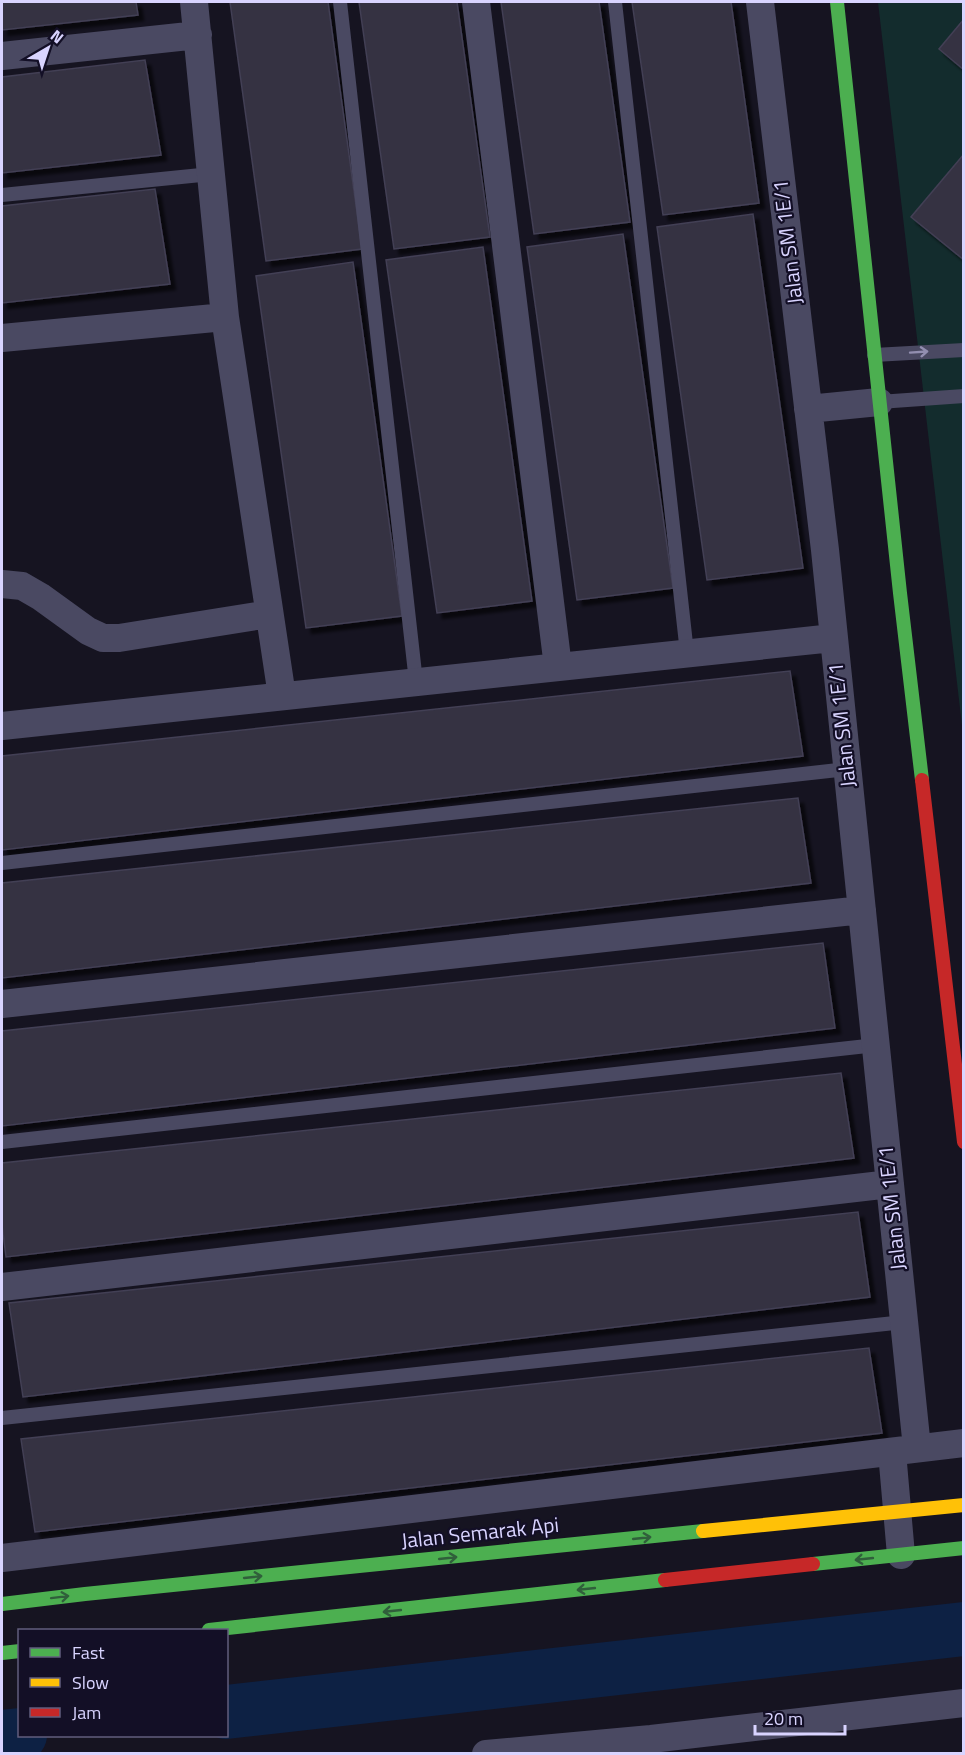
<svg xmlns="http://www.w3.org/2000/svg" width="965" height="1755" viewBox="0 0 965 1755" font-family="'Titillium Web',sans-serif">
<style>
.green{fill:#132c2d}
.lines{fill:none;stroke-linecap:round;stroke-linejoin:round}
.river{stroke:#0d2144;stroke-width:54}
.building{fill:#343243;stroke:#433f54;stroke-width:1.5;filter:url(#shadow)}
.lane{stroke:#4a4962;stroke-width:14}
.street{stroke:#4a4962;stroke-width:28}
.fast{stroke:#4caf50;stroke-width:14}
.slow{stroke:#ffc107;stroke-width:14}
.jam{stroke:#c62828;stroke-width:14}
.oneway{stroke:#928eb0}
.oneway2{stroke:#305f3b}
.labels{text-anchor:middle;stroke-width:4.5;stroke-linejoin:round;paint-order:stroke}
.street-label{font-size:21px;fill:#d9d4ff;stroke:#130f26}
</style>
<defs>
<filter id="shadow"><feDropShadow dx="5.5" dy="5.5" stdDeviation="1.5" flood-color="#0009"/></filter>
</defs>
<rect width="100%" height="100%" fill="#161421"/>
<path class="green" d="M878 2H963V734Z"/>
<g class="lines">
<path class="river" d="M226 1712 964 1629
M2 1737 20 1735"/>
</g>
<path class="building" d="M2 2H136L138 15 2 30Z
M230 2H328L362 249 266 261Z
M359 2H457L490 237 394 249Z
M501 2H599L630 222 534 234Z
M632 2H731L759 203 663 215Z
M964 19V70L939 49Z
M145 60 161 155 2 173V77Z
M964 154V260L911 217Z
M155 189 170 284 2 303V206Z
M753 214 803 568 707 580 657 227Z
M623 234 673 588 577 600 527 247Z
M483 247 532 601 437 613 386 260Z
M353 262 402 616 306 628 256 276Z
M790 671 803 756 2 850V756Z
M798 798 811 883 2 978V883Z
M823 943 835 1028 2 1126V1031Z
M841 1073 854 1158 6 1257 2 1225V1163Z
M858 1212 870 1297 23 1397 9 1303Z
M869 1348 882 1433 35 1532 21 1439Z"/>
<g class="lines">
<path class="lane" d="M340 2 416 682
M615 2 687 653
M2 195 211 174
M874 355 964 350
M879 402 964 396
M2 863 847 769
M2 1142 876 1045
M2 1418 904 1322"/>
<path class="street" d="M194 2 225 317 282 696
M476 2 558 667
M760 2 825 550 917 1448
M2 56 198 35
M2 338 225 317
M808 409 879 402
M2 584 22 586 41 597 88 631 103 638H119L269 614
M2 726 833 638
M2 1004 862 910
M2 1287 890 1184
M892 1452 901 1555
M2 1558 964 1443
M486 1754 651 1739 964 1703"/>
<path class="fast" d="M837 2 900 593 922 780
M813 1564 964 1548
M2 1604 85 1594 703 1531
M209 1630 665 1580
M2 1653 20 1651"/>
<path class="slow" d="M703 1531 964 1505"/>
<path class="jam" d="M922 780 964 1142
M665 1580 813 1564"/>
</g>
<defs><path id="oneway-shaft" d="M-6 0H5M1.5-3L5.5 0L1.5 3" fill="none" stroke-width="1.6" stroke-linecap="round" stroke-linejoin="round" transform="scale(1.5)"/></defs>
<use class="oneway" href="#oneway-shaft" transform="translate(919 352) rotate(-4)"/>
<g class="oneway2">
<use href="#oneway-shaft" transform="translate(642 1538) rotate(-6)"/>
<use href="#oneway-shaft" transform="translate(448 1558) rotate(-6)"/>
<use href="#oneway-shaft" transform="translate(864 1559) rotate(174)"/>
<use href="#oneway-shaft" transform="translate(253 1577) rotate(-6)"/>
<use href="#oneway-shaft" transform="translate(586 1589) rotate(174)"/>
<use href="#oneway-shaft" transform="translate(60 1597) rotate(-7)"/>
<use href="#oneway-shaft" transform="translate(392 1611) rotate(174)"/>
</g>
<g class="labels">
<g class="street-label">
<text transform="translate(788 242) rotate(-97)" y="7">Jalan SM 1E/1</text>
<text transform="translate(842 725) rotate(-96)" y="7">Jalan SM 1E/1</text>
<text transform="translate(892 1208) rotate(-96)" y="7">Jalan SM 1E/1</text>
<text transform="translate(480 1533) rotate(-6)" y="7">Jalan Semarak Api</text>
</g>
</g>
<rect width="965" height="1755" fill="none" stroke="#d9d4ff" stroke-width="6"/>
<rect x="18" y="1629" width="210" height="108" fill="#130f26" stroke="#625e7d" stroke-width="1.5"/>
<rect x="30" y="1648" width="30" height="9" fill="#4caf50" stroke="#625e7d" stroke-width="1.5"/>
<text x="72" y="1659" font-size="18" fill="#d9d4ff">Fast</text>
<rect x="30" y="1678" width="30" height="9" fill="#ffc107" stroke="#625e7d" stroke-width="1.5"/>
<text x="72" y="1689" font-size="18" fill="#d9d4ff">Slow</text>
<rect x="30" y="1708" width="30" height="9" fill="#c62828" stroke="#625e7d" stroke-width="1.5"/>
<text x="72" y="1719" font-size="18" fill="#d9d4ff">Jam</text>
<g transform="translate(48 48) rotate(39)" stroke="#130f26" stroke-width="4.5" paint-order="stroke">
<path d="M0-4.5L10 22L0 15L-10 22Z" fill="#d9d4ff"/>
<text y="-9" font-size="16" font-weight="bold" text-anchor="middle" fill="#d9d4ff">N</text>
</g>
<path d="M755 1725v9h90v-9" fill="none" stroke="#d9d4ff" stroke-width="3"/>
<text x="764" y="1725" font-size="18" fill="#d9d4ff" stroke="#130f26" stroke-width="4.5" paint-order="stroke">20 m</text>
</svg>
